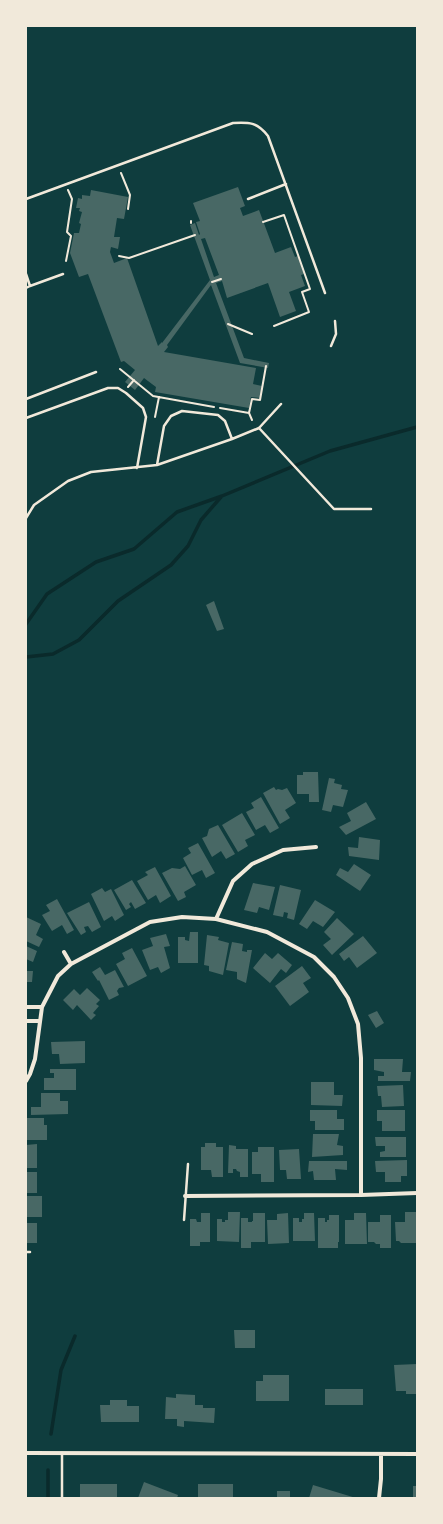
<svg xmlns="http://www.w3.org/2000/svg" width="443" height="1524" viewBox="0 0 443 1524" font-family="'Nunito Sans',sans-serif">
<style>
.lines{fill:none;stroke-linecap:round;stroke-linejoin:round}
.stream{stroke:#0a2a2b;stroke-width:3.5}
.building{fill:#486865;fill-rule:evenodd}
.path{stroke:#f1e9da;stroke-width:2}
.service{stroke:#f1e9da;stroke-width:2.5}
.minor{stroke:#f1e9da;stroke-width:4}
</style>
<rect width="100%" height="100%" fill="#0f3d3e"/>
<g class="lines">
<path class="stream" d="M26 624 47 594 96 562 134 549 177 512 222 496 330 451 417 427
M26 657 53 654 79 640 118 601 171 565 188 546 201 520 221 497
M51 1434 61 1370 75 1336
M48 1470V1498"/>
</g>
<path class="building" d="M238 187 245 206 240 208 243 216 259 210 275 253 291 247 295 257 298 256 304 274 301 275 305 286 289 292 296 311 280 317 268 283 227 298 222 281 216 283 244 358 269 363 268 368 240 363 211 285 167 345 168 347 164 352 256 368 253 384 262 386 260 398 251 397 249 408 155 392 156 387 144 378 135 390 125 382 135 370 124 361 121 362 88 274 79 277 70 253 74 233H79L81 224 79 223 82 212 79 211 80 208H76L78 198 82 199V195L90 196 91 190 128 197 124 219 117 218 114 237H120L118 249 111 247 110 252 114 263 127 258 158 346 162 342V343L210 280 190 225 195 223 199 235 200 234 196 222 200 221 193 203ZM205 238 219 275 214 277 201 239Z
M214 601 224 629 217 631 206 605Z
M303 772H318L319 802H309V794H297V775H303Z
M329 778 335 779 334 783 342 785 341 789 348 790 343 807 333 805 331 812 322 810Z
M274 787 276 790 278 789 282 790 287 788 296 803 285 810 290 818 280 824 263 793Z
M261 797 279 828 270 833 265 825 256 830 246 812 254 808 251 803Z
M366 802 376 819 346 835 339 827 351 821 347 813Z
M242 813 255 835 245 840 248 846 238 852 222 825Z
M218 825 235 854 226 859 221 851 212 857 202 838 207 836 209 829Z
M359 837 380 840 379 860 349 856 348 847 358 848Z
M198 843 215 873 206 878 202 870 192 875 183 858 191 853 188 848Z
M354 864 371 875 360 891 336 875 340 868 348 872Z
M185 866 196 885 184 892 186 897 178 901 162 873 172 868 180 869Z
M155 867 171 896 160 903 156 895 148 900 137 881 148 875 145 872Z
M132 880 146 903 135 909 131 902 129 904 131 907 126 910 114 890Z
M253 883 275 887 269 910 259 907 257 913 244 910Z
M280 885 301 890 294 920 287 918 288 913 284 912 283 917 273 915Z
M102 888 105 892 111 889 124 915 115 921 112 916 104 921 91 894Z
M57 899 74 930 67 934 62 925 52 931 42 915 50 911 46 905Z
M315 900 335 912 323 927 313 921 307 929 299 924Z
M89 902 101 927 92 932 88 926 84 927 86 932 81 935 67 913Z
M26 917 41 924 36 935 43 939 39 947 26 941Z
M337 918 354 934 332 955 323 945 331 939 324 932Z
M190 932H198V963H178V937H185V940L189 941Z
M166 934 170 946 164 947 170 968 161 973 158 967 150 970 142 950 153 946 150 938Z
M207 935 219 937 218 940 229 943 223 975 209 971V966L204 965Z
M363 936 377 953 357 968 349 957 344 961 339 954Z
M232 942 243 944 242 951 247 952V950H252L246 983 237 979V972L226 970Z
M26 946 37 951 33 962 26 959Z
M132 948 147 976 128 986 116 964 125 959 122 953Z
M265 953 272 959 278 953 292 965 286 973 281 969 270 983 253 968Z
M302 966 311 978 303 983 309 992 290 1006 275 986Z
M100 967 105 975 115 970 124 987 119 988 117 991 119 995 109 1000 99 980 98 981 92 972Z
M26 971H33L32 982H26Z
M87 988 100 1000 96 1004 99 1006 93 1013 96 1015 91 1020 77 1005 73 1010 63 1000 74 989 80 995Z
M377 1011 384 1023 376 1028 368 1015Z
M85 1041V1063L60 1064 59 1054H52L51 1042Z
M374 1059H403L402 1072H411L410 1081H378V1076H384V1072L374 1070Z
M50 1069H76V1090H44V1078H54V1073H50Z
M311 1082H334V1095H343L342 1106 311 1105Z
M403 1085 404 1106 382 1107 381 1096H378L377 1086Z
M41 1093H60V1101H68V1114L31 1115V1107H41Z
M310 1110H337V1119H344V1130H315V1121H310Z
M377 1110H405V1131H382V1121H377Z
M26 1118H44V1125H47V1140H26Z
M313 1134H339L337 1145 343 1146V1155L312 1157Z
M375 1137H406V1157H380V1152L385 1151V1146H376Z
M205 1143H216V1147H223V1177H212L211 1170H201V1147H205Z
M37 1144V1168H26V1145Z
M229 1145 236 1146V1149H248V1177H240V1172L237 1171 236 1169H233V1173H228Z
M258 1147H274V1182H261V1174H252V1152H258Z
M299 1149 301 1179H287L286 1170H280L279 1150Z
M407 1160V1176H401V1182H385V1172H376L375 1161Z
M309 1161H347V1170L335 1169 336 1180H314L313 1171 308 1172Z
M26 1172H37V1193H26Z
M26 1196H42V1217H26Z
M228 1212H240L239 1242 217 1241V1219H222V1222H225V1220H228Z
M405 1212H416L417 1243H401L399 1241H396L395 1222H405Z
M201 1213H210V1242H200V1246H190V1219H196L197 1222H201Z
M253 1213H265V1242H251V1248H241V1218H248V1222H252V1221H253Z
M288 1213 289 1243 268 1244 267 1220H277V1214Z
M304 1213H314L315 1241H293V1218H299V1222H302V1219H304Z
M354 1213H366L367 1244H345V1220H354Z
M329 1215H339V1242H338V1248H318V1218H325V1222H327V1220H329Z
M380 1215H391V1248H380V1244H376L374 1242H368V1222H380Z
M26 1223H37V1243H26Z
M234 1330H255V1348H235Z
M417 1364V1394H406V1391H396L394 1365Z
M263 1375H289V1401H256V1381H263Z
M325 1389H363V1405H325Z
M176 1394 195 1395V1405H203V1408H215L214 1423 184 1421V1427L177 1426V1419H165L166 1397 176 1398Z
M110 1400H127V1406H139V1422H101L100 1405H110Z
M144 1482 178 1495 177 1498H138Z
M80 1484H117V1497H80Z
M198 1484H233V1498H198Z
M313 1485 356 1498H309Z
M413 1486H417V1498H413Z
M277 1491H290V1498H277Z"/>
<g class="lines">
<path class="path" d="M121 173 130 195 128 209
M191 221V223
M263 222 284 215 310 289 302 292 309 312 274 326
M119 256 129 258 195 235
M66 261 71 236 67 232 72 199 68 190
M212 282 221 279
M228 324 252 334
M120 369 153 396 214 407
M128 387 134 380
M220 408 249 413 252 399 260 400 266 366
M249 413 252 420
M155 417 159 397"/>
<path class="service" d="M26 199 233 123C249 122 257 122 268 136L325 293
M248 199 286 184
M26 274 30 286 26 288
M30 286 63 274
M331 346 336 334 335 321
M26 399 96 372
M26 418 108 388H118L126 393 143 408 146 417 137 468
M259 428 334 509H371
M157 465 164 426 171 416 182 411 218 415 225 421 232 439
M26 518 34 505 68 481 91 472 157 465 232 439 259 428 281 404
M184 1220 188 1164
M26 1252H30
M62 1453V1498"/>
<path class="minor" d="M216 919 233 881 252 864 283 850 316 847
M64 952 71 964
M26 1007H42
M26 1021H39
M26 1081 30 1074 35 1059 42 1007 58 976 71 964 150 922 182 917 216 919 267 932 314 957 334 977 348 998 358 1024 361 1058V1195
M185 1196 361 1195 417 1193
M26 1453 417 1454
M379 1498 381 1479V1454"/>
</g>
<rect width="443" height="1524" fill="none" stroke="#f1e9da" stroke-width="54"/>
</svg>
